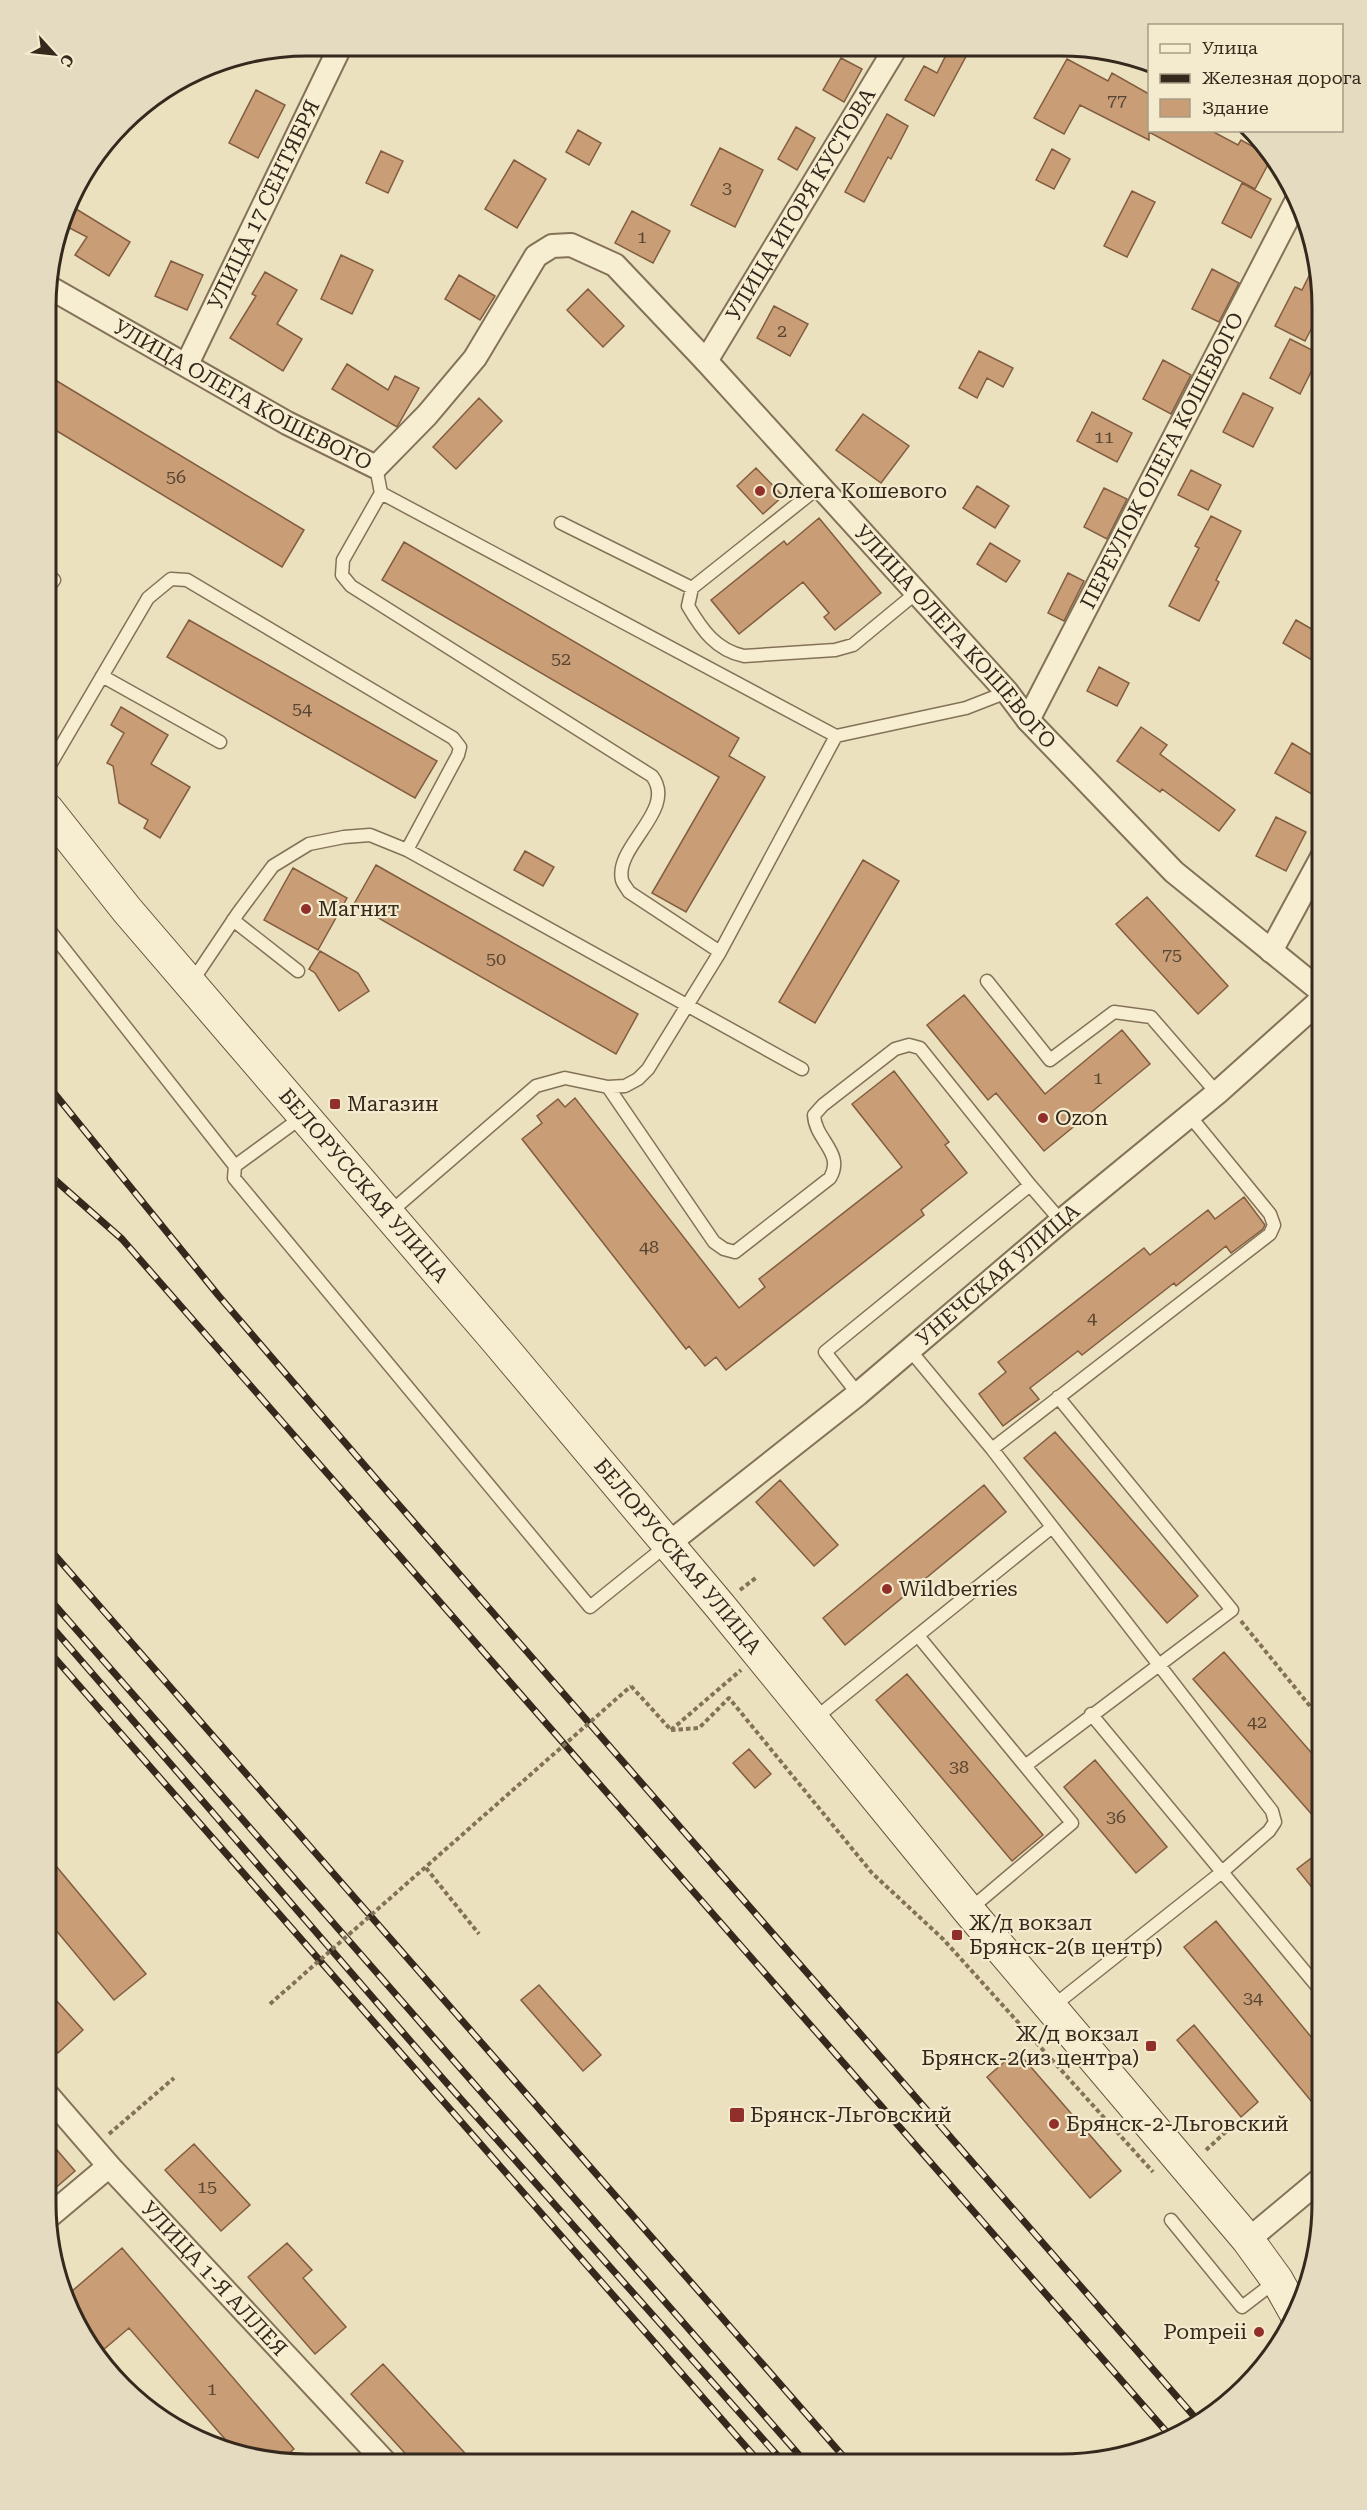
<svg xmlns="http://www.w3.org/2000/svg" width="1367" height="2510" viewBox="0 0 1367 2510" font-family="'Roboto Serif',serif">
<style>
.building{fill:#c99d76;stroke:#825d3f;stroke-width:1.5}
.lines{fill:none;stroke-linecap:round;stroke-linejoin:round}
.service-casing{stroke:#847258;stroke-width:15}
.minor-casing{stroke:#847258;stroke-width:26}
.secondary-casing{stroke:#65533b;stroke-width:34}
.path{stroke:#847258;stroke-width:4;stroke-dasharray:4.5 3;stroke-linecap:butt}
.service{stroke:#f7eed2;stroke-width:12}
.minor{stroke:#f7eed2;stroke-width:22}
.secondary{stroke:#f7eed2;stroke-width:32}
.rail-casing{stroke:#34291c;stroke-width:7}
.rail{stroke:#f4ebce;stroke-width:4.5;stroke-dasharray:14;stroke-linecap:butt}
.path-bridge{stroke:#847258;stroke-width:4;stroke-dasharray:4.5 3;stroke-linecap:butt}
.poi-dot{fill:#91302a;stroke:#f4ebce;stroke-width:2}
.labels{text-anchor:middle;stroke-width:4.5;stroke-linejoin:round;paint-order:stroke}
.number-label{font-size:18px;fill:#594632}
.street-label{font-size:21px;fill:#34291c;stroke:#f4ebce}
.poi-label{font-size:21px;fill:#34291c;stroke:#f4ebce;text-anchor:start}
.rim{fill:none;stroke:#34291c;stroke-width:3}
</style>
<rect width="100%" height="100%" fill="#ece1bf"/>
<path class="building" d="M949 49H970L934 116 905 100 924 66 937 73Z
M841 58 862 69 844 102 823 90Z
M1067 59 1108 81 1112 73 1149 94V130H1210L1238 145 1241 140 1272 157 1255 189 1149 132V140L1080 105 1064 134 1034 118Z
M256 90 285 105 258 158 229 143Z
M887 114 908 126 891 159 888 157 864 202 845 192Z
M796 127 815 138 797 170 778 159Z
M578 130 601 143 589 165 566 152Z
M720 148 763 170 735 227 691 205Z
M1052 149 1070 159 1054 189 1036 180Z
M381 151 403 161 388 193 366 183Z
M514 160 546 179 517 228 485 209Z
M1242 183 1271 199 1251 238 1222 223Z
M1132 191 1155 202 1127 257 1104 246Z
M68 204 130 242 109 276 75 255 87 237 62 224Z
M632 211 670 231 653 263 615 243Z
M341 255 373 270 352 314 321 299Z
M171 261 203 275 187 310 155 296Z
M1315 264 1322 308 1305 341 1275 326 1295 287 1302 290Z
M1212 269 1239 283 1219 322 1192 309Z
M265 272 297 290 277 324 302 339 283 371 230 338 256 296 252 294Z
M459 275 495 296 480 320 445 299Z
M588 289 624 326 603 347 567 310Z
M774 306 808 324 790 356 757 338Z
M1290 339 1320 354 1300 394 1270 378Z
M979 351 1013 368 1003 387 987 378 977 398 959 388Z
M1163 360 1191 375 1171 414 1143 399Z
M347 364 388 390 395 376 419 388 397 427 332 389Z
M47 375 304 530 282 567 47 425Z
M1243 393 1273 408 1253 447 1223 432Z
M479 398 502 421 456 469 433 447Z
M1092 412 1132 433 1117 462 1077 441Z
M863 414 909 446 881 483 836 450Z
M756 468 783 496 763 514 737 486Z
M1191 470 1221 485 1208 510 1178 495Z
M977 486 1009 506 995 528 963 508Z
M1104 488 1127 499 1107 539 1084 527Z
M1211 516 1241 531 1216 580 1219 582 1199 621 1169 606 1199 548 1195 546Z
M819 518 881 593 835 630 824 617 829 613 803 582 739 634 711 600 784 541 787 545Z
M404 542 739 738 729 756 765 777 686 912 652 893 719 777 382 580Z
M990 543 1020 561 1006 582 977 564Z
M1068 573 1084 581 1064 621 1048 613Z
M189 620 437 761 415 798 167 657Z
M1296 620 1322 635V666L1283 643Z
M1099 667 1129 683 1117 706 1087 691Z
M121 707 168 735 151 764 190 787 160 838 144 828 148 820 119 803 113 766 107 763 124 733 111 725Z
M1141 727 1167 745 1160 754 1235 810 1219 831 1162 789 1160 792 1117 761Z
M1292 743 1322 761V800L1275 773Z
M1276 817 1306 832 1286 871 1256 856Z
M525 851 554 867 543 886 514 870Z
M863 860 899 881 815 1023 779 1002Z
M376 865 638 1014 616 1054 354 904Z
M293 868 347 898 318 950 264 920Z
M1147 897 1228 986 1198 1014 1116 924Z
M320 951 358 973 369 991 339 1011 315 973 309 969Z
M964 995 1045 1094 1122 1030 1150 1064 1044 1151 996 1093 988 1100 927 1025Z
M894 1071 949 1142 945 1145 967 1173 921 1210 924 1215 726 1370 716 1357 705 1366 689 1346 686 1349 522 1139 542 1123 537 1116 558 1099 565 1107 575 1098 739 1308 765 1287 759 1279 902 1167 852 1104Z
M1244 1197 1265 1225 1263 1229 1231 1253 1226 1246 1176 1286 1174 1283 1082 1355 1078 1351 1030 1388 1039 1399 1003 1426 979 1394 1006 1372 998 1362 1144 1248 1150 1255 1208 1210 1215 1219Z
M1055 1432 1198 1596 1167 1623 1024 1458Z
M780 1480 838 1545 814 1566 756 1502Z
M984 1485 1006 1512 845 1645 823 1618Z
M1224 1652 1322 1765V1826L1193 1679Z
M907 1674 1043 1835 1012 1861 876 1700Z
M749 1749 771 1774 755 1788 733 1763Z
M1095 1760 1167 1847 1136 1873 1064 1787Z
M1322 1850V1900L1297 1869Z
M56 1866 146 1974 114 2000 45 1917V1874Z
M1216 1921 1321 2049V2113L1184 1947Z
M539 1985 601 2055 583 2071 521 2000Z
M45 1988 83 2030 58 2053 45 2038Z
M1194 2025 1258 2102 1241 2117 1177 2040Z
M1017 2051 1121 2171 1090 2198 987 2077Z
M45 2136 75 2171 45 2197Z
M194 2144 250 2205 221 2231 165 2170Z
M287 2243 312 2270 303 2278 346 2327 315 2354 248 2277Z
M122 2248 294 2449 278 2463 237 2453 129 2328 96 2356 89 2349 64 2298Z
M383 2364 474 2463H414L351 2394Z"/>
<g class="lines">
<defs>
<path id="service" d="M376 467 381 493 836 736 966 708 1007 692
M819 487 692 588 688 606C702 630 716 650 744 656L835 650 853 645 916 593
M381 493 343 560 342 575 351 586 652 776C678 810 614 846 622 880 623 884 627 888 629 892L720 952
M561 523 692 588
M47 589 54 580 47 574
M102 676 220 742
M47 770 148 598 171 579 187 580 453 738 460 747 458 755 407 850
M233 920 298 971
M46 926 235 1166 302 1117
M987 981 1050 1060 1114 1012 1151 1017 1217 1093
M191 983 238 913 273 866 309 844 344 837 370 835 407 850 802 1069
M608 1087 714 1242 724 1249 735 1252 830 1178C845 1153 815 1140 814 1115L823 1105 895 1049 909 1045 920 1048 1030 1185
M235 1166 234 1178 590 1607 667 1545
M388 1214 536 1086 565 1078 608 1087 625 1086 638 1079 648 1069 720 952 836 736
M909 1349 992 1449 1272 1811 1275 1822 1269 1831 1222 1872 1321 1991
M858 1394 825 1352 1030 1185 1061 1221
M992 1449 1270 1234 1274 1225 1270 1214 1189 1115
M919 1637 1072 1823 969 1910
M813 1720 1052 1527
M1025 1766 1232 1610 1058 1397
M1052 2007 1222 1872 1091 1714
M1171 2220 1242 2307 1276 2281"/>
<g id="minor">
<path id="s1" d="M47 286 287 423 376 467 427 415 475 358 536 256 552 246 571 245 615 265 706 361 1007 692 1028 720 1174 872 1322 992"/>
<path id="s2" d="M706 361 895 49"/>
<path id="s3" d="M187 364 341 45"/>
<path id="s4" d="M1028 720 1297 200"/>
<path d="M1271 951 1322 857"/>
<path id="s5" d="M668 1544 858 1394 1061 1221 1217 1093 1322 999"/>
<path id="s6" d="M45 2092 109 2166 386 2463"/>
<path d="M47 2218 109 2166"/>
<path d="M1248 2240 1321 2179"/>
</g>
<g id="secondary">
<path id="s7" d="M47 809 127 910 498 1342 720 1606 969 1911 1248 2240 1277 2280 1296 2314"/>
</g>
</defs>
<use href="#service" class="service-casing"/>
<use href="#minor" class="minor-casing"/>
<use href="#secondary" class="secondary-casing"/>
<path class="path" d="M740 1590 757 1577
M1241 1621 1322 1721
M631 1686 671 1730
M671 1730 699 1728 729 1698 872 1873 943 1939 1153 2172
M671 1730 741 1670
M426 1868 479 1934
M109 2134 174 2078
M1206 2150 1229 2129"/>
<use href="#service" class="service"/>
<use href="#minor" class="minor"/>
<use href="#secondary" class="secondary"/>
<defs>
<path id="rail" d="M46 1083 218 1295 378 1481 1199 2422
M46 1172 122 1239 1171 2437
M46 1545 850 2464
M46 1595 807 2464
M46 1620 444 2080 785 2464
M46 1648 761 2464"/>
</defs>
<use href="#rail" class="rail-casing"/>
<use href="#rail" class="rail"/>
<path class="path-bridge" d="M270 2004 631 1686"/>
</g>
<g class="poi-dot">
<circle cx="760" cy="491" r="6"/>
<circle cx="306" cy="909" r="6"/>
<rect x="329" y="1098" width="12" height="12" rx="3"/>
<circle cx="1043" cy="1118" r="6"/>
<circle cx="887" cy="1589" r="6"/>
<rect x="951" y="1929" width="12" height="12" rx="3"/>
<rect x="1145" y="2040" width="12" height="12" rx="3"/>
<rect x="729" y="2107" width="16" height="16" rx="3"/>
<circle cx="1054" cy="2124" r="6"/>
<circle cx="1259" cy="2332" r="6"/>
</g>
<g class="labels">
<g class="number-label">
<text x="1117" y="107">77</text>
<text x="727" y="194">3</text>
<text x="642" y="243">1</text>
<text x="782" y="337">2</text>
<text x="1104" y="443">11</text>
<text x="176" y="483">56</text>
<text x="561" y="665">52</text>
<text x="302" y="715">54</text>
<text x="1172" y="961">75</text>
<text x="496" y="965">50</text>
<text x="1098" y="1084">1</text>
<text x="649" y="1253">48</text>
<text x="1092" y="1324">4</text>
<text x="1257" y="1728">42</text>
<text x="959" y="1773">38</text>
<text x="1116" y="1823">36</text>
<text x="1253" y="2004">34</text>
<text x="207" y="2193">15</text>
<text x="212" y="2395">1</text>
</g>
<g class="street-label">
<text dy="7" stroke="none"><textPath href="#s3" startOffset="177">УЛИЦА 17 СЕНТЯБРЯ</textPath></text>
<text dy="7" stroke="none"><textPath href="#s2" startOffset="183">УЛИЦА ИГОРЯ КУСТОВА</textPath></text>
<text dy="7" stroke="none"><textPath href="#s1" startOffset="224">УЛИЦА ОЛЕГА КОШЕВОГО</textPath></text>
<text dy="7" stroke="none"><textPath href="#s4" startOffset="292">ПЕРЕУЛОК ОЛЕГА КОШЕВОГО</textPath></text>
<text dy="7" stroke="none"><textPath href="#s1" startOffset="1232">УЛИЦА ОЛЕГА КОШЕВОГО</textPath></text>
<text dy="7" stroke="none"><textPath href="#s7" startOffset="492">БЕЛОРУССКАЯ УЛИЦА</textPath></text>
<text dy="7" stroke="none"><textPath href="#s5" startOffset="426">УНЕЧСКАЯ УЛИЦА</textPath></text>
<text dy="7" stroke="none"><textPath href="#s7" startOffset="978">БЕЛОРУССКАЯ УЛИЦА</textPath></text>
<text dy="7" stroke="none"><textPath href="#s6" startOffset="252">УЛИЦА 1-Я АЛЛЕЯ</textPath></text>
</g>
<g class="poi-label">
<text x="772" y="498">Олега Кошевого</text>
<text x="318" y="916">Магнит</text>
<text x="347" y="1111">Магазин</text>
<text x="1055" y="1125">Ozon</text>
<text x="899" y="1596">Wildberries</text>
<text x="969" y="1930">Ж/д вокзал<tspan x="969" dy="24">Брянск-2(в центр)</tspan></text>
<text x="1139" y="2041" text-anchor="end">Ж/д вокзал<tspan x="1139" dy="24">Брянск-2(из центра)</tspan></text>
<text x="750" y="2122">Брянск-Льговский</text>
<text x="1066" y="2131">Брянск-2-Льговский</text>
<text x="1247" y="2339" text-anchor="end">Pompeii</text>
</g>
</g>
<path d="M0 0H1367V2510H0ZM307 56H1061A251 251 0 0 1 1312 307V2203A251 251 0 0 1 1061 2454H307A251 251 0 0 1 56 2203V307A251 251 0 0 1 307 56Z" fill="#e5dbc0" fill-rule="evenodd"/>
<path class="rim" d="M307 56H1061A251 251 0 0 1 1312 307V2203A251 251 0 0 1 1061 2454H307A251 251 0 0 1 56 2203V307A251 251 0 0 1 307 56Z"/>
<rect x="1148" y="24" width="195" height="108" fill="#f4ebce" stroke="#a79d87" stroke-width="1.5"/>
<rect x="1160" y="44" width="30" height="9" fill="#f7eed2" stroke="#a79d87" stroke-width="1.5"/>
<text x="1202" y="54" font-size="18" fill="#34291c">Улица</text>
<rect x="1160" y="74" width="30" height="9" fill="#34291c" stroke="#a79d87" stroke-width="1.5"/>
<text x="1202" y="84" font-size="18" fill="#34291c">Железная дорога</text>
<rect x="1160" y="99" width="30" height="18" fill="#c99d76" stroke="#a79d87" stroke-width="1.5"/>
<text x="1202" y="114" font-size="18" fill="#34291c">Здание</text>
<g transform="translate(54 54) rotate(117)" stroke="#f4ebce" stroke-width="4.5" paint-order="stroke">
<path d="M0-4.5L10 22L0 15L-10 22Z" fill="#34291c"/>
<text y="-9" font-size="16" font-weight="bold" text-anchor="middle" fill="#34291c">С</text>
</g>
</svg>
